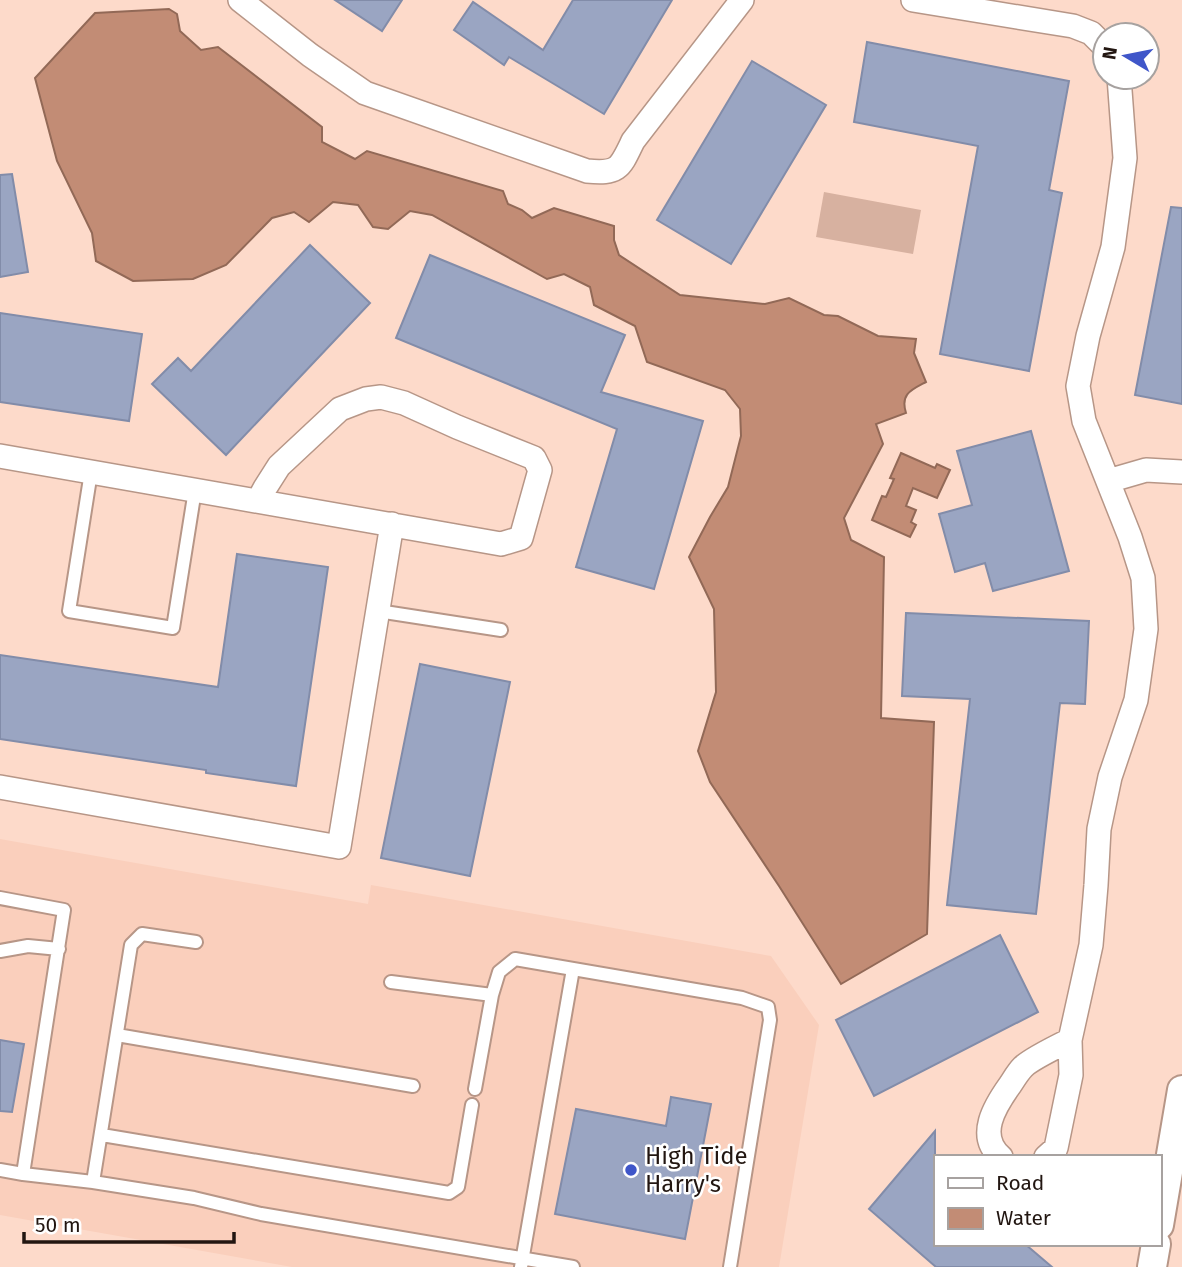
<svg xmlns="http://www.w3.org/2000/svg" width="1182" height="1267" viewBox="0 0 1182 1267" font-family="'Fira Sans',sans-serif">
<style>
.built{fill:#facfbc}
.green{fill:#d7b1a0}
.water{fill:#c28c75;stroke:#926957;stroke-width:2}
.building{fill:#9aa5c2;stroke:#828ca9;stroke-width:2}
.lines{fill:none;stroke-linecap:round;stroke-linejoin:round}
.service-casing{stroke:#b79687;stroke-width:16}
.minor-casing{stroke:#b79687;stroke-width:26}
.tertiary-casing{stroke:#b79687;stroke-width:32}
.service{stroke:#fff;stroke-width:12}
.minor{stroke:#fff;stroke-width:23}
.tertiary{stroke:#fff;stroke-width:28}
.poi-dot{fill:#3f56c9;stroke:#fff;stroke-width:2.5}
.labels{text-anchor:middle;stroke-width:5;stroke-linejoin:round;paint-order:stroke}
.poi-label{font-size:24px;fill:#221611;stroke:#fff;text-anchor:start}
</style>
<rect width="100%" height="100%" fill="#fddaca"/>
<path class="built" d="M0 839 368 904 371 885 771 956 819 1025 779 1267H292L0 1215Z"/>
<path class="green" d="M824 192 921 210 913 254 816 237Z"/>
<path class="water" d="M169 9 177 14 180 31 201 50 218 47 322 127V142L355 159 367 151 503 191 508 204 522 210 532 218 554 208 614 226V240L619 255 680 295 765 304 789 298 824 315 838 316 878 336 916 339 914 353 926 382C911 390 900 394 906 413L876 424 883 444 844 518 851 540 884 557 881 718 934 722 927 934 841 984 779 886 710 782 698 751 716 692 714 609 689 557 710 517 728 487 741 436 740 409 725 390 647 362 635 326 594 305 590 287 564 274 547 279 432 215 410 211 388 229 373 227 358 205 333 202 309 222 294 212 272 218 226 265 193 279 133 281 96 261 92 233 57 161 35 78 95 13Z
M901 453 935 468 937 464 950 470 937 498 913 488 906 506 916 510 911 522 916 525 910 537 872 520 882 496 886 497 894 479 890 478Z"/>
<path class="building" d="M335 0H402L382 31Z
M573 0H672L604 114 509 57 504 65 454 30 473 2 543 50Z
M867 42 1069 81 1049 190 1062 193 1029 371 940 354 978 146 854 122Z
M752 61 826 105 731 264 657 220Z
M12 174 28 272 0 277V175Z
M1171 207 1182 208V404L1135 395Z
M310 245 370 303 226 455 152 384 178 358 191 371Z
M430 255 625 335 601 392 703 421 654 589 576 567 617 429 396 338Z
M0 313 142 334 129 421 0 402Z
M1031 431 1069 571 993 591 985 563 955 572 939 514 972 505 957 451Z
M237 554 328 567 296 786 206 773V770L0 739V655L218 687Z
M906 613 1089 621 1085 704 1060 703 1036 914 947 905 970 699 902 696Z
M420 664 510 682 470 876 381 858Z
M1000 935 1038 1012 874 1096 836 1020Z
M0 1040 24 1044 12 1112 0 1111Z
M671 1097 711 1104 685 1239 555 1214 576 1109 666 1126Z
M935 1131V1244H1025L1052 1267H936L869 1209Z"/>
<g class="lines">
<defs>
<path id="service" d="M91 472 69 611 173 628 195 490
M378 611 501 630
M0 898 64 910 23 1174 0 1170
M0 951 28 946 59 949
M391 982 492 995
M117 1035 413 1086
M475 1089 492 995 499 972 515 959 742 998 768 1007 770 1020 730 1267
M102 1135 449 1193 458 1187 472 1105
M23 1174 93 1182 194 1198 261 1214 573 1267
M93 1182 131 945 142 934 196 942
M521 1267 573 969"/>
<path id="minor" d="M240 0 310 55 365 93 587 171C619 174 620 168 633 141L742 0
M913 0 1073 26 1091 33 1105 47
M0 456 501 544 521 538 540 470 534 458 457 427 404 403 381 397 366 399 340 409 279 466 265 488 258 501
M1108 481 1146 470 1182 472
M0 787 339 847 392 524
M1001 1157C976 1136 995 1106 1010 1085 1014 1079 1018 1072 1023 1067 1031 1059 1058 1046 1070 1040
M1046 1157 1056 1148 1071 1075 1070 1040 1091 945 1096 885 1099 829 1110 777 1136 700 1146 629 1143 578 1130 537 1084 421 1078 386 1088 336 1113 247 1125 158 1119 77"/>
<path id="tertiary" d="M1159 1225 1182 1090
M1152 1267 1156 1244"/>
</defs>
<use href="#service" class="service-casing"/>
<use href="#minor" class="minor-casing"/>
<use href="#tertiary" class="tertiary-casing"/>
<use href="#service" class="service"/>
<use href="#minor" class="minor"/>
<use href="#tertiary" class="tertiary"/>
</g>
<circle class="poi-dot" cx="631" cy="1170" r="7"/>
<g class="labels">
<g class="poi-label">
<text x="645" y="1164">High Tide<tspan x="645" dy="28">Harry's</tspan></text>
</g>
</g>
<rect x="934" y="1155" width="228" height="91" fill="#ffffff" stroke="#a7a2a0" stroke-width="2"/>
<rect x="948" y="1178" width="35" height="10" fill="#ffffff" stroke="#a7a2a0" stroke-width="2"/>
<text x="996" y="1190" font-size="21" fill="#221611">Road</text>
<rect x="948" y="1208" width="35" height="21" fill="#c28c75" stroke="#a7a2a0" stroke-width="2"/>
<text x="996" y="1225" font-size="21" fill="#221611">Water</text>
<g transform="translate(1126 56) rotate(280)"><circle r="33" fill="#ffffff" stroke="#a7a2a0" stroke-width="2"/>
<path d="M0-5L12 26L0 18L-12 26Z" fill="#3f56c9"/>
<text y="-10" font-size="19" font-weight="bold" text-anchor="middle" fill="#221611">N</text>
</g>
<path d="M24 1232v10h210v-10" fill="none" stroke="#221611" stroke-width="3.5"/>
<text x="35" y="1232" font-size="21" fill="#221611" stroke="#ffffff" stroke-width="5" paint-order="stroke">50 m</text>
</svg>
